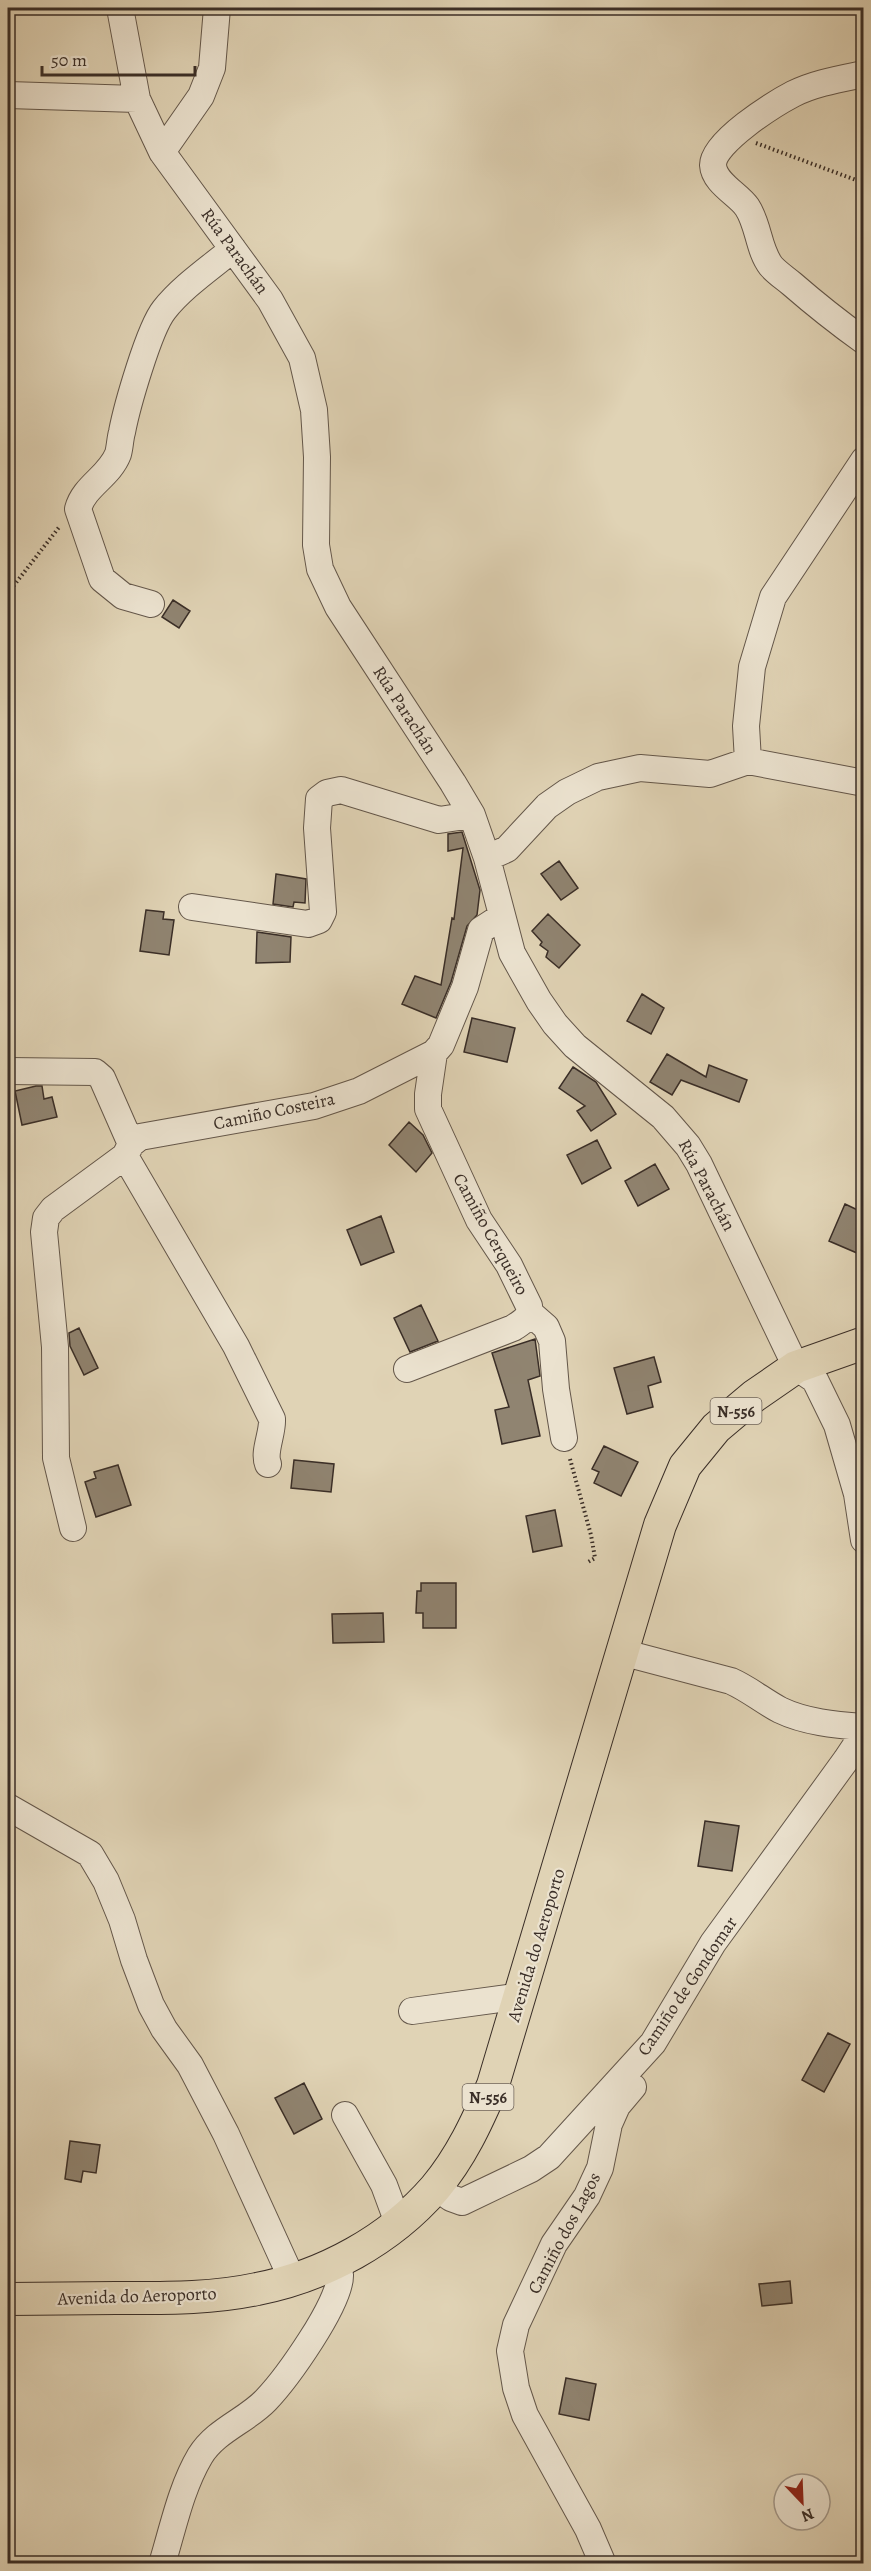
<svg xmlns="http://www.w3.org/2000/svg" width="871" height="2571" viewBox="0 0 871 2571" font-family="Alegreya,serif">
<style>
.building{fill:#908471;stroke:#3a2e27;stroke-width:1.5}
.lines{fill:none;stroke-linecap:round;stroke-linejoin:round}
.minor-casing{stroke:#64574a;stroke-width:28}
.major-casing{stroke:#3a2e27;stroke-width:34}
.path{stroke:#3a2e27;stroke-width:4;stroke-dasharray:1.5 3;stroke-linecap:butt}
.minor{stroke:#ebe2cf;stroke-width:26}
.major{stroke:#e0d3b5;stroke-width:32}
.labels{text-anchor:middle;stroke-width:4.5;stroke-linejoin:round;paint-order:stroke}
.shield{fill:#ebe2cf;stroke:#6f6459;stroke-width:1.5}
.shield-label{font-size:16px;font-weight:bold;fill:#3a2e27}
.street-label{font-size:18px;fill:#3a2e27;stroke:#ebe2cf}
</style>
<rect width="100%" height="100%" fill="#e0d3b5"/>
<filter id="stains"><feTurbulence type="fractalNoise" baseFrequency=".00333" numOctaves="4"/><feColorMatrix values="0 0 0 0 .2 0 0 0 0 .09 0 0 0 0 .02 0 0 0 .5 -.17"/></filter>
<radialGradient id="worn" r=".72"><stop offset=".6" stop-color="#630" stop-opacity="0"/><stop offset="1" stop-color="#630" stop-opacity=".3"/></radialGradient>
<path class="building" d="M173 600 190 611 179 628 162 617Z
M462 832 480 890 477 915 467 926 451 982 436 1018 402 1004 415 976 441 985 452 918 454 919 463 848 448 851V834Z
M559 861 578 888 561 900 541 874Z
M276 874 306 879 305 903 294 902 293 907 273 904Z
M146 910 164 912 163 919 174 920 169 955 140 951Z
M548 914 580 945 559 968 546 957 548 951 540 945 542 942 532 931Z
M257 932 291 937 290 962 256 963Z
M642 994 664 1008 651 1034 627 1021Z
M472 1018 515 1028 507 1062 464 1052Z
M667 1054 706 1077 709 1065 747 1080 739 1102 681 1080 672 1095 650 1082Z
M573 1067 596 1082 616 1114 591 1131 577 1111 585 1106 559 1088Z
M36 1086H42L44 1099 52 1097 57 1117 22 1125 15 1091Z
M409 1122 423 1135 432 1153 416 1172 389 1145Z
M597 1140 611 1168 582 1184 567 1155Z
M655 1164 669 1189 638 1206 625 1181Z
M845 1204 864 1213V1256L829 1241Z
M381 1216 394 1252 361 1265 347 1230Z
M421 1305 438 1341 410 1352 394 1318Z
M79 1328 98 1368 84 1375 70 1346 69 1333Z
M535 1339 540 1376 528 1380 540 1436 502 1444 495 1410 509 1407 492 1353Z
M654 1357 661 1382 648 1386 653 1407 627 1414 614 1368Z
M604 1446 638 1462 621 1496 594 1483 599 1472 592 1469Z
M294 1460 334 1464 331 1492 291 1488Z
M118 1465 131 1505 96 1517 85 1482 96 1478 94 1472Z
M555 1510 562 1546 533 1552 526 1516Z
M421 1583H456V1628H423V1613H416L417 1591H421Z
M383 1613 384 1642 333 1643 332 1614Z
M705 1821 739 1826 732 1871 698 1866Z
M828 2033 850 2044 824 2092 802 2080Z
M304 2083 322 2119 294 2134 275 2098Z
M70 2141 100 2145 96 2173 83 2171 81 2182 65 2179Z
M790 2281 792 2303 762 2306 759 2284Z
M566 2378 596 2384 589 2420 559 2414Z"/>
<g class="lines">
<defs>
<path id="minor" d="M120 8 137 99 162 152 270 300 302 358 314 410 317 457 316 545 320 569 338 607 453 783 472 815 487 858 512 953 539 1001 555 1024 575 1046 663 1117 688 1146 699 1164 796 1367 815 1380 837 1425 857 1494 864 1540
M864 74C840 79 815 83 793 94 774 104 713 142 713 165 714 183 738 194 747 207 759 225 758 249 771 266 777 273 785 278 792 284 815 304 839 323 864 341
M8 95 137 99
M162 152 201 96 212 68 217 8
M151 604 123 596 102 579 78 509C84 486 109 477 118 454 120 447 120 439 122 432 127 406 149 329 164 310 182 287 210 268 233 249
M748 761 746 726 752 667 773 597 864 460
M487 858 507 849 547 806 567 792 598 777 640 768 710 774 748 761 864 783
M192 907 308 924 319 920 323 912 317 828 319 799 327 793 341 790 439 820 472 815
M8 1071 95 1072 102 1078 131 1144
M125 1156 236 1346 272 1419C273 1433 263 1452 268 1464
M530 1313 546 1327 552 1341 556 1389 564 1438
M407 1369 513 1328C522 1322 531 1318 529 1306L509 1265 479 1220 428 1109V1094L434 1053
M73 1528 56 1458 55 1347 44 1232 46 1218 53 1209 125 1156 131 1144 140 1137 314 1106 359 1091 434 1053 441 1045 465 987 481 930 501 917
M621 1652 731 1681C749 1689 763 1701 780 1710 805 1722 835 1725 863 1727
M8 1807 90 1854 106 1881 122 1920 134 1960 151 2005 164 2029 190 2065 226 2134 292 2279
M412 2011 521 1996
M345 2115 384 2185 398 2223
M435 2187 451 2198 462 2202 531 2169 549 2157 653 2043 713 1943 846 1760 858 1742 864 1726
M162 2564C173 2528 181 2488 200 2456 216 2430 246 2421 266 2400 286 2379 341 2303 340 2275 340 2271 337 2266 335 2262
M603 2564 588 2529 525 2415 516 2388 510 2351 516 2325 554 2244 587 2196 600 2168 609 2124 617 2106 633 2087"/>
<path id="major" d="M8 2299C44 2299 80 2298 116 2298 163 2298 211 2299 257 2289 324 2276 390 2240 435 2188 461 2157 477 2122 493 2085L660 1525 685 1466 716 1428 754 1396 796 1367 864 1343"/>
</defs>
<use href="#minor" class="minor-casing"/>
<use href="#major" class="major-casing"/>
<path class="path" d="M756 143 864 183
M8 593 60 526
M570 1459 591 1535 595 1558 588 1562"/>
<use href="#minor" class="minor"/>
<use href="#major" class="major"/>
</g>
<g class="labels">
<g class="shield">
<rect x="710.5" y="1398" width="51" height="26" rx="4.5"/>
<rect x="462.5" y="2084" width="51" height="26" rx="4.5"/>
</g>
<g class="shield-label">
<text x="736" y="1417">N-556</text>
<text x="488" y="2103">N-556</text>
</g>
<g class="street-label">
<text transform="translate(235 251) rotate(54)" y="6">Rúa Parachán</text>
<text transform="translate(405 710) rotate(57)" y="6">Rúa Parachán</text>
<text transform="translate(274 1111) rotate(-12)" y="6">Camiño Costeira</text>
<text transform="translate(707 1185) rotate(62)" y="6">Rúa Parachán</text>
<text transform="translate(491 1234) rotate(61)" y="6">Camiño Cerqueiro</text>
<text transform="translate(536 1945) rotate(-73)" y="6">Avenida do Aeroporto</text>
<text transform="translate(687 1986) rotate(-56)" y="6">Camiño de Gondomar</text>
<text transform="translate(564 2233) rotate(-62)" y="6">Camiño dos Lagos</text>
<text transform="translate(137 2296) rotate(-2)" y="6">Avenida do Aeroporto</text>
</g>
</g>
<rect width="871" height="2571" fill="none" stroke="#e0d3b5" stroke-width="30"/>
<rect x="9" y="9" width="853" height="2553" fill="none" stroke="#3a2e27" stroke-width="3"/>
<rect x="15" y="15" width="841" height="2541" fill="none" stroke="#3a2e27" stroke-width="1.5"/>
<g transform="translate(802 2502) rotate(157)"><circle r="28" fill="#ebe2cf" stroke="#a49a8c" stroke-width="1.5"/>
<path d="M0-4.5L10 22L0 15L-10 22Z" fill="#8f2418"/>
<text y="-9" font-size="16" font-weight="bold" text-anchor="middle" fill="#3a2e27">N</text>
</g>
<path d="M42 66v9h153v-9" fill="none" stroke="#3a2e27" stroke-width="3"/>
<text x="51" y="66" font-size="18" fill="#3a2e27" stroke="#ebe2cf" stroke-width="4.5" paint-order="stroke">50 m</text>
<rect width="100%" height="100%" filter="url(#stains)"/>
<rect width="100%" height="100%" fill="url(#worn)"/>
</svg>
